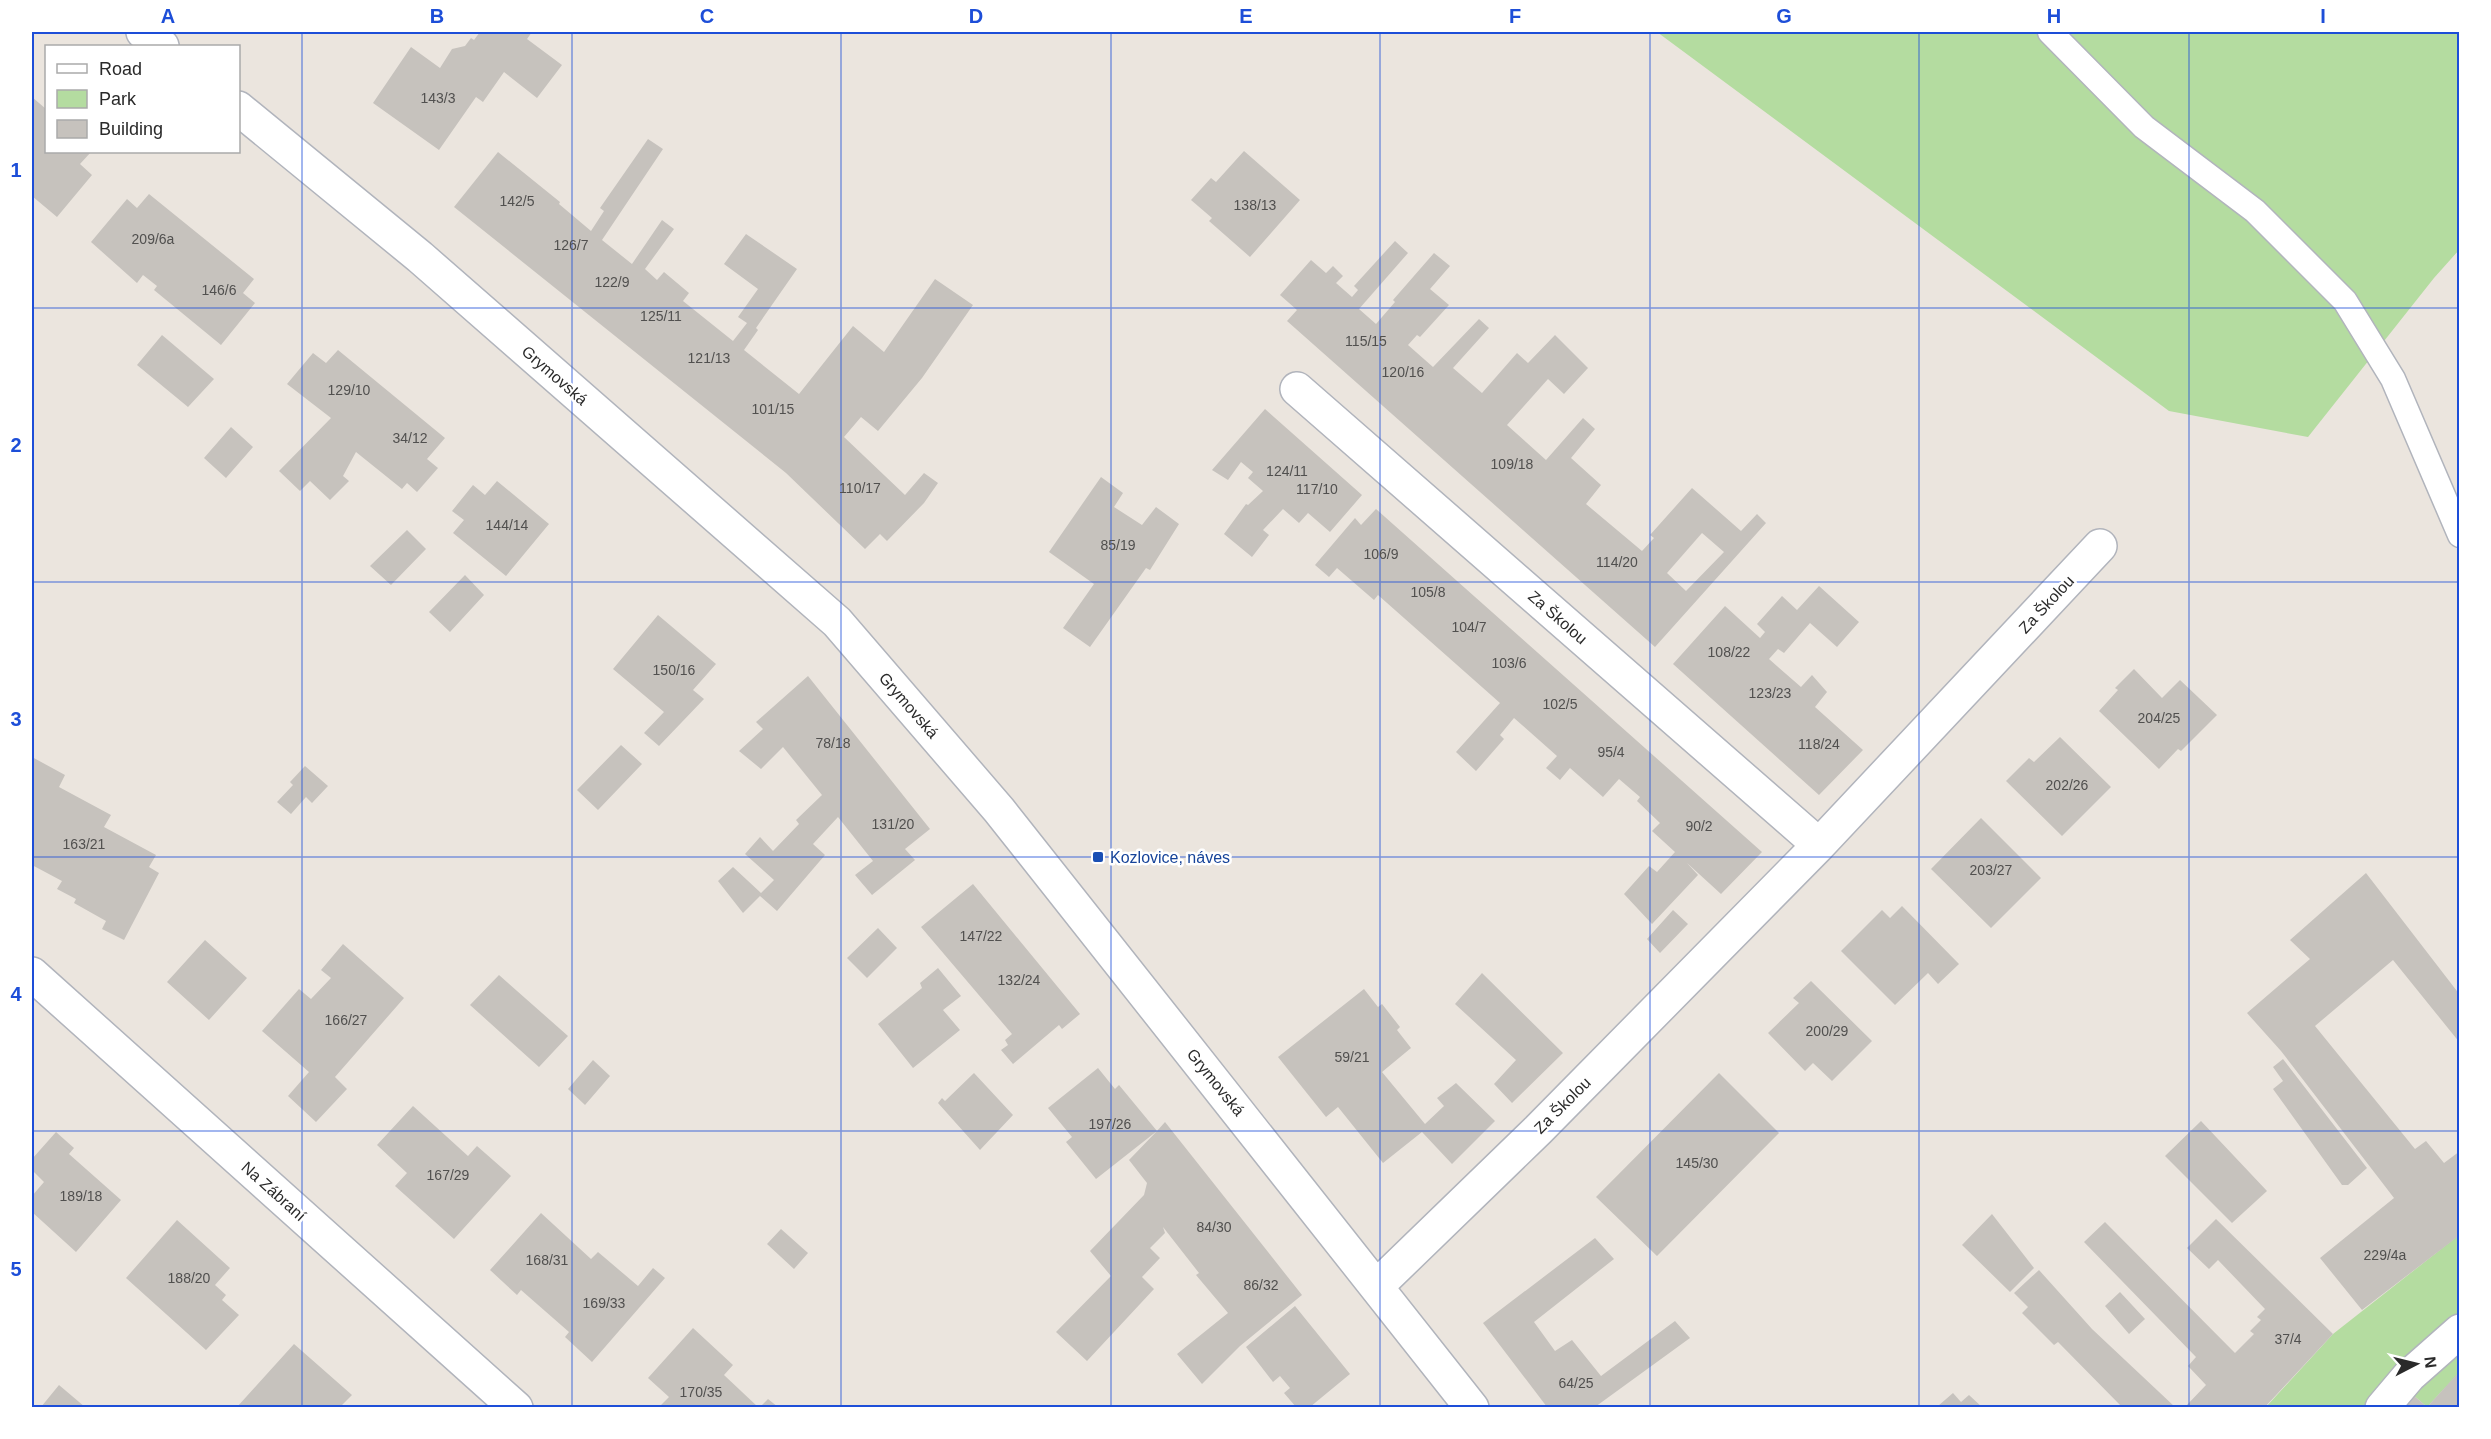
<svg xmlns="http://www.w3.org/2000/svg" width="2491" height="1439" viewBox="0 0 2491 1439" font-family="Arial,sans-serif">
<style>
.green{fill:#b4dca0}
.building{fill:#c6c2bd;fill-rule:evenodd}
.lines{fill:none;stroke-linecap:round;stroke-linejoin:round}
.lane-casing{stroke:#b1b4bc;stroke-width:27}
.street-casing{stroke:#b1b4bc;stroke-width:36}
.secondary-casing{stroke:#b1b4bc;stroke-width:36}
.lane{stroke:#fff;stroke-width:24}
.street{stroke:#fff;stroke-width:33}
.secondary{stroke:#fff;stroke-width:33}
.grid{fill:none;stroke:#1d4ed8;stroke-width:1.5;stroke-opacity:0.55}
.transit-dot{fill:#1a4fb4;stroke:#fff;stroke-width:2}
.labels{text-anchor:middle;stroke-width:5;stroke-linejoin:round;paint-order:stroke}
.number-label{font-size:14px;fill:#51504f}
.street-label{font-size:16px;fill:#2a2a2a;stroke:#fff}
.transit-label{font-size:16px;fill:#164399;stroke:#fff;text-anchor:start}
.neatline{fill:none;stroke:#1d4ed8;stroke-width:2}
.grid-label{font-size:20px;text-anchor:middle;font-weight:bold;fill:#1d4ed8}
</style>
<rect width="100%" height="100%" fill="#ebe5de"/>
<path class="green" d="M1657 32H2459V250L2434 278 2308 437 2169 411Z
M2459 1235V1373L2427 1407 2412 1394 2400 1407 2265 1408 2333 1334Z"/>
<path class="building" d="M480 32H532L527 39 562 65 537 98 504 72 483 102 476 97 439 150 373 103 411 47 440 68 452 49 465 46 471 38 474 40Z
M32 97 46 109V152H91L80 164 92 175 57 217 32 196Z
M648 139 663 149 602 240 632 264 662 220 674 229 645 269 657 280 664 272 689 293 683 301 733 341 747 323 738 317 758 289 724 264 746 234 797 269 756 328 758 330 744 350 799 394 853 326 884 352 935 279 973 305 922 378 878 431 861 417 844 437 905 495 924 473 938 483 924 503 887 541 880 534 865 549 786 473 454 207 498 152 560 202 559 204 591 231 604 211 600 208Z
M1244 151 1300 200 1250 257 1209 221 1212 218 1191 200 1211 178 1216 182Z
M149 194 254 279 243 293 255 303 221 345 154 290 157 286 143 275 137 283 91 242 127 199 137 208Z
M1395 241 1408 253 1359 309 1376 324 1395 302 1393 300 1434 253 1450 266 1430 289 1449 305 1420 337 1417 335 1408 345 1433 367 1479 319 1489 328 1453 368 1482 393 1517 353 1528 363 1555 335 1588 368 1564 394 1548 379 1507 425 1546 460 1583 418 1595 429 1571 458 1601 485 1586 504 1642 551 1654 538 1650 535 1692 488 1741 531 1757 514 1766 523 1655 647 1287 321 1297 310 1280 295 1311 260 1326 273 1333 266 1343 276 1336 283 1352 297 1358 290 1354 286ZM1702 533 1724 552 1686 591 1667 573Z
M162 335 214 379 188 407 137 365Z
M338 350 445 438 427 459 438 468 417 492 407 483 402 489 356 452 343 476 349 481 330 500 310 481 300 491 279 471 331 418 287 384 313 353 326 363Z
M1265 409 1362 495 1330 532 1308 513 1299 523 1283 509 1263 530 1269 535 1252 557 1224 534 1246 504 1248 505 1263 491 1248 478 1253 472 1241 462 1228 480 1212 470Z
M231 427 253 447 226 478 204 458Z
M1101 477 1123 493 1114 507 1142 525 1156 507 1179 524 1150 570 1146 568 1090 647 1063 628 1094 584 1049 552Z
M497 481 549 524 506 576 453 533 464 520 452 511 473 485 485 495Z
M1376 509 1762 852 1721 894 1687 863 1698 875 1652 924 1624 894 1649 866 1657 872 1675 852 1652 831 1660 823 1637 801 1640 797 1619 779 1603 797 1570 768 1560 780 1546 768 1557 756 1514 718 1500 735 1504 739 1476 771 1456 752 1500 703 1378 595 1374 600 1337 568 1329 577 1315 565 1355 518 1361 525Z
M407 530 426 549 391 585 370 566Z
M465 575 484 595 450 632 429 612Z
M1819 586 1859 622 1837 647 1810 623 1784 653 1778 649 1769 659 1801 687 1812 675 1827 692 1815 707 1863 750 1819 795 1673 664 1725 606 1760 638 1765 632 1757 624 1782 596 1797 610Z
M658 615 716 664 693 690 704 699 659 746 644 733 664 712 613 669Z
M2134 669 2162 698 2180 680 2217 715 2181 751 2178 749 2159 769 2099 711 2118 690 2115 688Z
M808 676 930 829 905 849 915 860 872 895 855 875 873 861 838 817 813 844 825 855 777 911 760 896 743 913 718 881 733 867 761 893 774 880 745 854 760 837 773 851 799 824 796 820 822 795 783 747 761 769 739 751 763 729 756 722Z
M2060 737 2111 787 2062 836 2006 781 2029 758 2034 762Z
M621 745 642 764 598 810 577 790Z
M32 757 65 775 59 787 111 815 104 827 156 855 149 867 159 873 124 940 102 929 106 921 74 903 76 899 57 889 62 881 32 865Z
M305 766 328 786 312 803 306 797 291 814 277 802 293 785 290 782Z
M1981 818 2041 878 1991 928 1931 869Z
M2366 873 2460 995V1043L2393 960 2315 1026 2415 1149 2426 1141 2444 1163 2460 1151V1235L2362 1310 2320 1258 2394 1198 2281 1051 2247 1013 2310 959 2290 940Z
M973 884 1080 1014 1062 1029 1059 1025 1013 1064 1001 1050 1008 1045 1005 1040 1012 1034 921 927Z
M1902 906 1959 964 1938 984 1928 973 1895 1005 1841 951 1882 910 1890 918Z
M1673 910 1688 924 1660 953 1647 939Z
M878 928 897 948 867 978 847 958Z
M205 940 247 978 209 1020 167 982Z
M343 944 404 998 335 1077 347 1089 316 1122 288 1096 309 1072 262 1031 299 989 311 999 331 978 321 970Z
M938 968 961 996 943 1010 960 1030 913 1068 878 1024 922 988 920 983Z
M1482 973 1563 1053 1512 1103 1494 1084 1516 1060 1455 1004Z
M499 975 568 1036 539 1067 470 1005Z
M1811 981 1872 1041 1832 1081 1813 1063 1805 1071 1768 1033 1799 1003 1793 998Z
M1364 989 1378 1007 1382 1004 1400 1027 1397 1030 1411 1048 1382 1072 1425 1124 1444 1106 1437 1098 1456 1083 1495 1121 1452 1164 1422 1132 1383 1163 1338 1107 1326 1117 1278 1057Z
M2283 1059 2367 1168 2348 1185H2342L2273 1089 2283 1081 2273 1067Z
M593 1060 610 1076 585 1105 568 1089Z
M1098 1068 1115 1089 1119 1085 1157 1131 1165 1122 1302 1295 1240 1346 1202 1384 1177 1354 1228 1313 1196 1275 1199 1273 1163 1227 1165 1233 1150 1248 1160 1258 1142 1277 1154 1289 1087 1361 1056 1332 1111 1276 1090 1251 1144 1195 1147 1183 1129 1160 1157 1131 1096 1179 1066 1142 1072 1137 1048 1108Z
M974 1073 1013 1115 980 1150 938 1103 942 1098 945 1101Z
M1719 1073 1779 1133 1657 1256 1596 1197Z
M413 1106 468 1156 477 1146 511 1176 454 1239 395 1186 407 1173 377 1145Z
M2201 1121 2267 1191 2232 1223 2165 1156Z
M56 1132 74 1148 69 1154 121 1200 76 1252 32 1212V1196L44 1182 32 1170V1159Z
M541 1213 591 1259 598 1252 638 1286 653 1268 665 1278 592 1362 565 1337 569 1332 521 1290 517 1295 490 1270Z
M1992 1214 2034 1268 2010 1292 1962 1245Z
M2216 1219 2333 1334 2265 1407H2185L2206 1385 2188 1366 2196 1357 2084 1242 2105 1222 2235 1353 2254 1334 2250 1331 2261 1320 2257 1317 2265 1309 2218 1260 2209 1269 2187 1248Z
M177 1220 230 1268 215 1285 226 1295 222 1300 239 1315 206 1350 126 1278Z
M781 1229 808 1253 794 1269 767 1244Z
M1595 1238 1614 1259 1534 1322 1555 1351 1572 1340 1601 1376 1675 1321 1690 1338 1595 1407H1547L1483 1323Z
M2039 1270 2092 1329 2175 1407H2122L2058 1342 2054 1345 2022 1313 2028 1307 2014 1293Z
M2120 1292 2145 1319 2129 1334 2105 1306Z
M1295 1306 1350 1374 1310 1407H1296L1284 1393 1290 1388 1280 1376 1273 1382 1246 1347Z
M693 1328 733 1365 724 1375 758 1407H659L669 1397 648 1378Z
M294 1344 352 1395 340 1407H237Z
M2460 1371V1407H2400L2412 1394 2427 1407Z
M59 1385 85 1407H41Z
M1953 1393 1961 1402 1969 1395 1982 1407H1940L1938 1406Z
M768 1399 778 1407H760Z"/>
<g class="lines">
<defs>
<path id="lane" d="M2050 32 2144 127 2255 211 2345 301 2393 379 2460 535"/>
<path id="street" d="M1297 389 1819 845
M32 974 516 1408
M1378 1285 1538 1130 1819 845 2100 546
M2382 1408 2409 1376 2460 1331"/>
<path id="secondary" d="M143 32 162 46
M238 108 420 257 837 622 999 810 1472 1408"/>
</defs>
<use href="#lane" class="lane-casing"/>
<use href="#street" class="street-casing"/>
<use href="#secondary" class="secondary-casing"/>
<use href="#lane" class="lane"/>
<use href="#street" class="street"/>
<use href="#secondary" class="secondary"/>
</g>
<path class="grid" d="M302 32V1408M572 32V1408M841 32V1408M1111 32V1408M1380 32V1408M1650 32V1408M1919 32V1408M2189 32V1408M32 308H2460M32 582H2460M32 857H2460M32 1131H2460"/>
<rect class="transit-dot" x="1092" y="851" width="12" height="12" rx="3"/>
<g class="labels">
<g class="number-label">
<text x="438" y="103">143/3</text>
<text x="517" y="206">142/5</text>
<text x="1255" y="210">138/13</text>
<text x="153" y="244">209/6a</text>
<text x="571" y="250">126/7</text>
<text x="612" y="287">122/9</text>
<text x="219" y="295">146/6</text>
<text x="661" y="321">125/11</text>
<text x="1366" y="346">115/15</text>
<text x="709" y="363">121/13</text>
<text x="1403" y="377">120/16</text>
<text x="349" y="395">129/10</text>
<text x="773" y="414">101/15</text>
<text x="410" y="443">34/12</text>
<text x="1512" y="469">109/18</text>
<text x="1287" y="476">124/11</text>
<text x="860" y="493">110/17</text>
<text x="1317" y="494">117/10</text>
<text x="507" y="530">144/14</text>
<text x="1118" y="550">85/19</text>
<text x="1381" y="559">106/9</text>
<text x="1617" y="567">114/20</text>
<text x="1428" y="597">105/8</text>
<text x="1469" y="632">104/7</text>
<text x="1729" y="657">108/22</text>
<text x="1509" y="668">103/6</text>
<text x="674" y="675">150/16</text>
<text x="1770" y="698">123/23</text>
<text x="1560" y="709">102/5</text>
<text x="2159" y="723">204/25</text>
<text x="833" y="748">78/18</text>
<text x="1819" y="749">118/24</text>
<text x="1611" y="757">95/4</text>
<text x="2067" y="790">202/26</text>
<text x="893" y="829">131/20</text>
<text x="1699" y="831">90/2</text>
<text x="84" y="849">163/21</text>
<text x="1991" y="875">203/27</text>
<text x="981" y="941">147/22</text>
<text x="1019" y="985">132/24</text>
<text x="346" y="1025">166/27</text>
<text x="1827" y="1036">200/29</text>
<text x="1352" y="1062">59/21</text>
<text x="1110" y="1129">197/26</text>
<text x="1697" y="1168">145/30</text>
<text x="448" y="1180">167/29</text>
<text x="81" y="1201">189/18</text>
<text x="1214" y="1232">84/30</text>
<text x="2385" y="1260">229/4a</text>
<text x="547" y="1265">168/31</text>
<text x="189" y="1283">188/20</text>
<text x="1261" y="1290">86/32</text>
<text x="604" y="1308">169/33</text>
<text x="2288" y="1344">37/4</text>
<text x="1576" y="1388">64/25</text>
<text x="701" y="1397">170/35</text>
</g>
<g class="street-label">
<text transform="translate(555 375) rotate(41)" y="6">Grymovská</text>
<text transform="translate(2046 604) rotate(-47)" y="6">Za Školou</text>
<text transform="translate(1558 617) rotate(41)" y="6">Za Školou</text>
<text transform="translate(909 705) rotate(49)" y="6">Grymovská</text>
<text transform="translate(1216 1082) rotate(51)" y="6">Grymovská</text>
<text transform="translate(1562 1105) rotate(-45)" y="6">Za Školou</text>
<text transform="translate(274 1191) rotate(42)" y="6">Na Zábraní</text>
</g>
<g class="transit-label">
<text x="1110" y="863">Kozlovice, náves</text>
</g>
</g>
<rect width="2491" height="1439" fill="none" stroke="#ffffff" stroke-width="66"/>
<rect x="45" y="45" width="195" height="108" fill="#ffffff" stroke="#aaaaaa" stroke-width="1.5"/>
<rect x="57" y="64" width="30" height="9" fill="#ffffff" stroke="#aaaaaa" stroke-width="1.5"/>
<text x="99" y="75" font-size="18" fill="#2a2a2a">Road</text>
<rect x="57" y="90" width="30" height="18" fill="#b4dca0" stroke="#aaaaaa" stroke-width="1.5"/>
<text x="99" y="105" font-size="18" fill="#2a2a2a">Park</text>
<rect x="57" y="120" width="30" height="18" fill="#c6c2bd" stroke="#aaaaaa" stroke-width="1.5"/>
<text x="99" y="135" font-size="18" fill="#2a2a2a">Building</text>
<g transform="translate(2416 1364) rotate(83)" stroke="#ffffff" stroke-width="4.5" paint-order="stroke">
<path d="M0-4.5L10 22L0 15L-10 22Z" fill="#2a2a2a"/>
<text y="-9" font-size="16" font-weight="bold" text-anchor="middle" fill="#2a2a2a">N</text>
</g>
<rect x="33" y="33" width="2425" height="1373" class="neatline"/>
<g class="grid-label">
<text x="168" y="23">A</text>
<text x="437" y="23">B</text>
<text x="707" y="23">C</text>
<text x="976" y="23">D</text>
<text x="1246" y="23">E</text>
<text x="1515" y="23">F</text>
<text x="1784" y="23">G</text>
<text x="2054" y="23">H</text>
<text x="2323" y="23">I</text>
<text x="16" y="177">1</text>
<text x="16" y="452">2</text>
<text x="16" y="726">3</text>
<text x="16" y="1001">4</text>
<text x="16" y="1276">5</text>
</g>
</svg>
